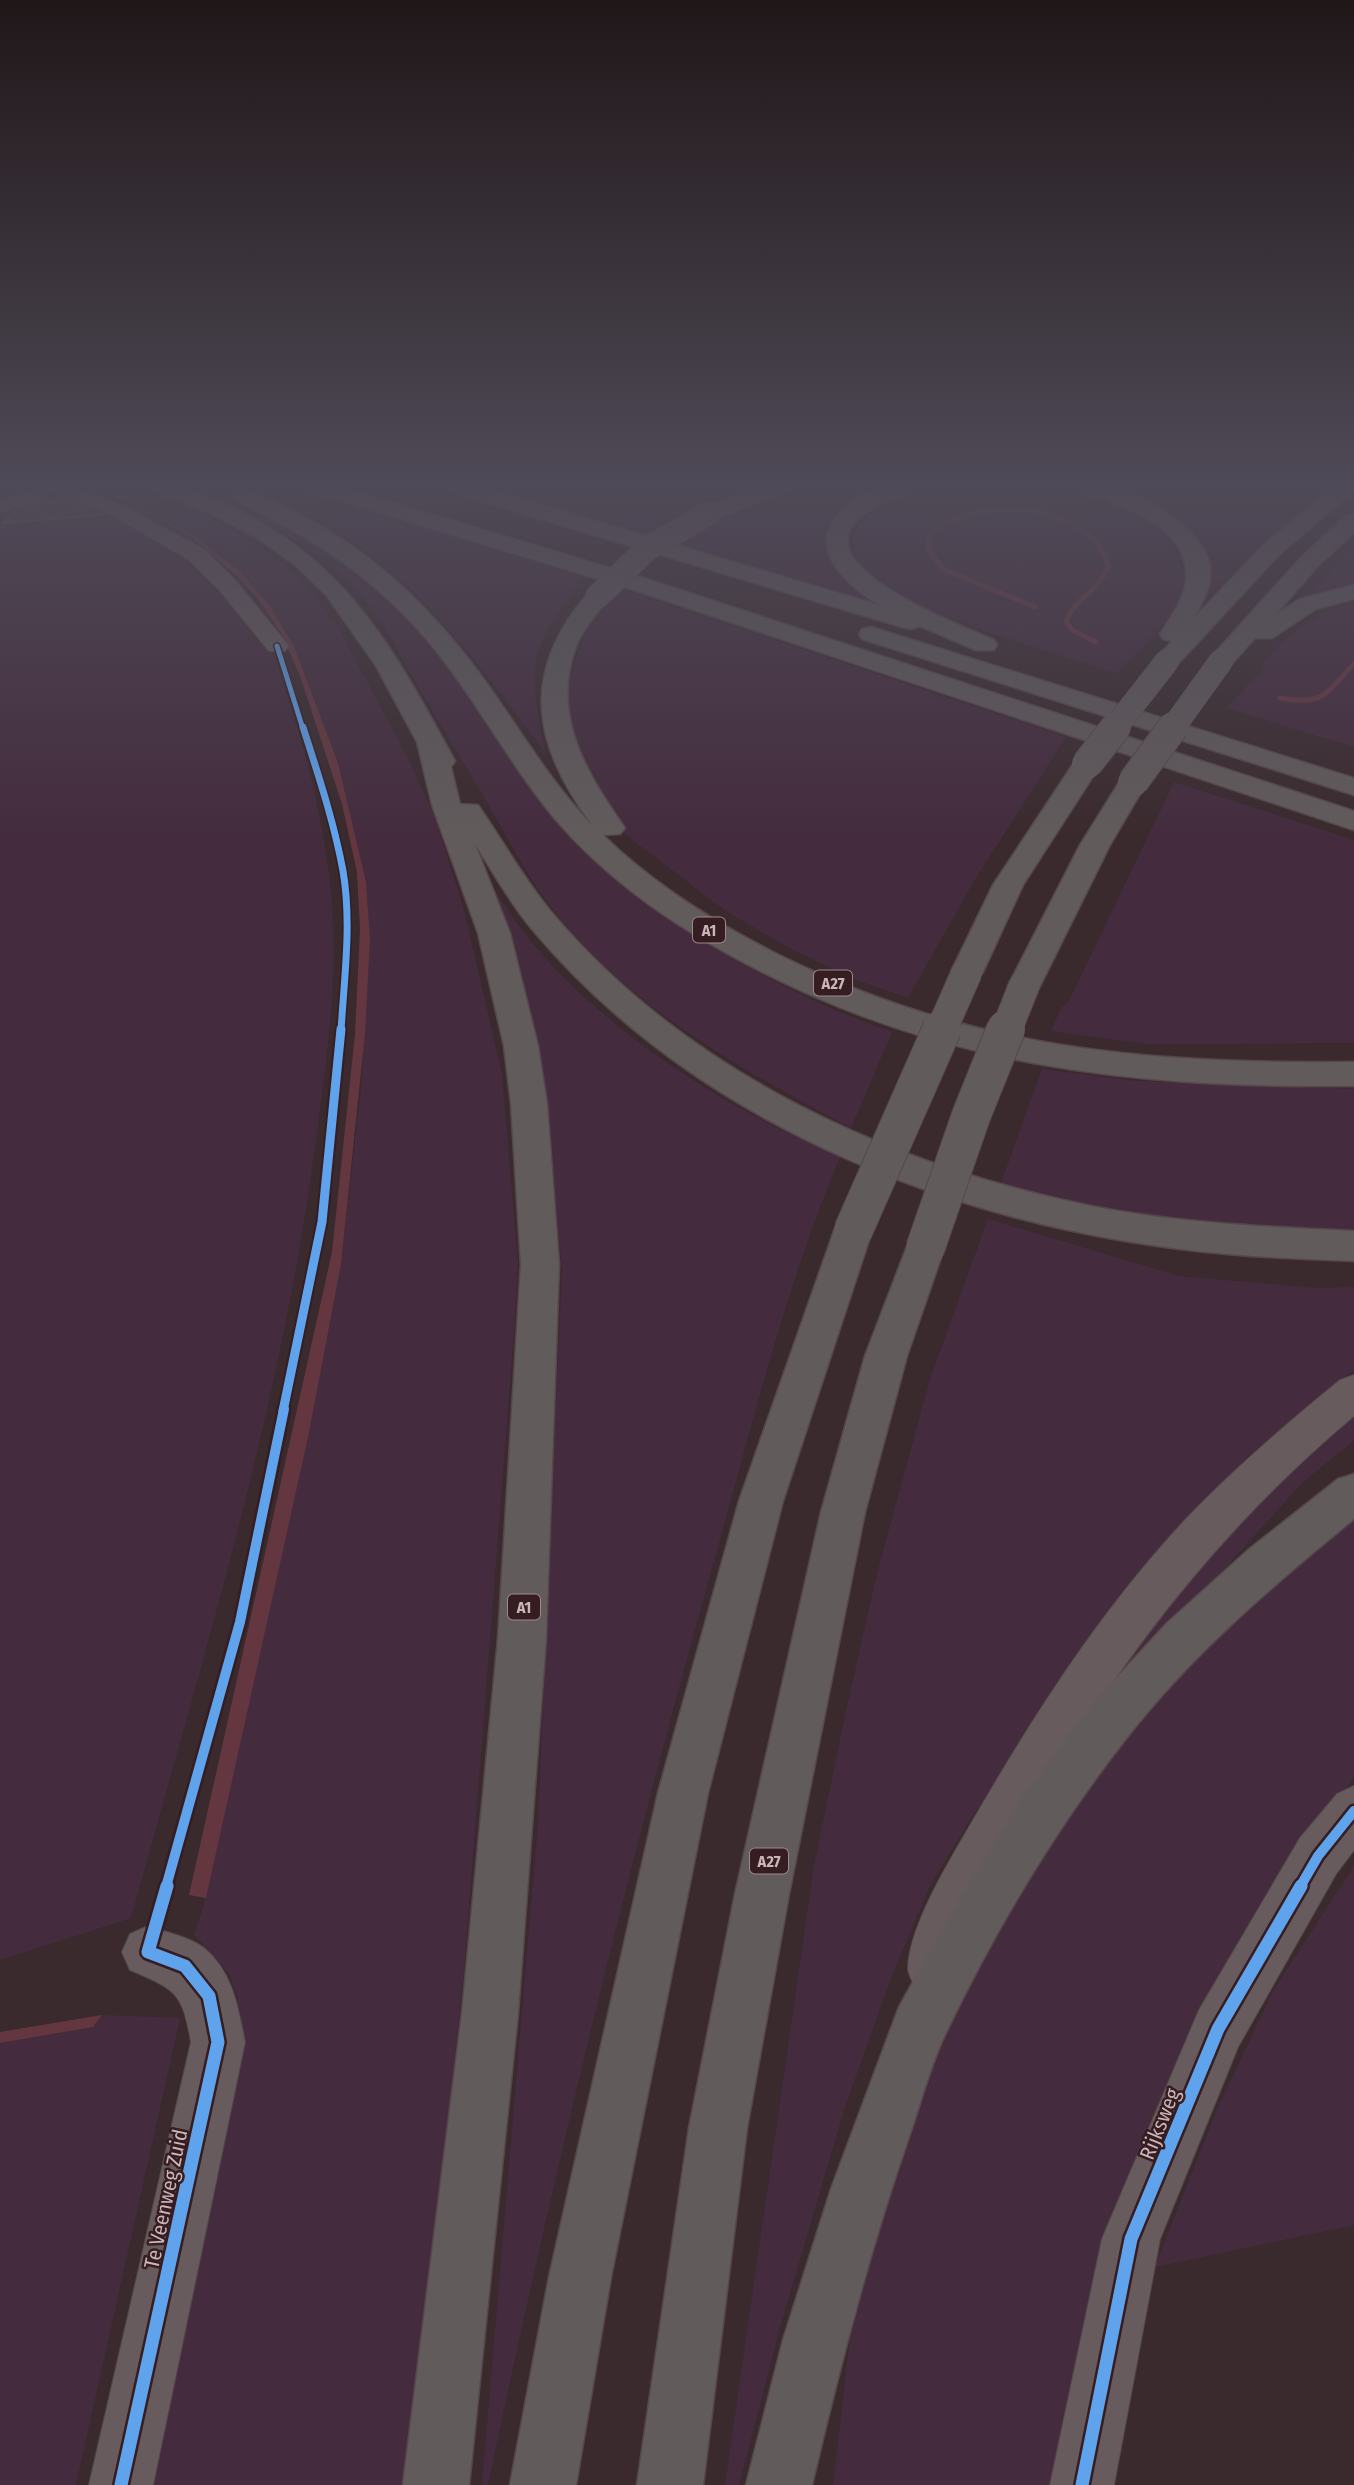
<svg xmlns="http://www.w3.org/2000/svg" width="1354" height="2485" viewBox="0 0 1354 2485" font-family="'Fira Sans Condensed',sans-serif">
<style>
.green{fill:#442c3e}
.water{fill:#643740}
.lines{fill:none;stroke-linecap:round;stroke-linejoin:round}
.stream{stroke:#643740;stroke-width:5}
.building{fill:#4f4245;stroke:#615256;stroke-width:2}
.minor-casing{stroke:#524649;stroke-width:2}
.highway-casing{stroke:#55474a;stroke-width:3}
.minor{fill:#685b5e;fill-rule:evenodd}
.highway{fill:#615b5c;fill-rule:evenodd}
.highway-bridge-far2-casing{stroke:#55474a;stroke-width:25;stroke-linecap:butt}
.highway-bridge-far1-casing{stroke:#55474a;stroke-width:32;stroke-linecap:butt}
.highway-bridge-casing{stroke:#55474a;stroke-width:40;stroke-linecap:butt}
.highway-bridge-far2{stroke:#615b5c;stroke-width:24}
.highway-bridge-far1{stroke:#615b5c;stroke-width:30}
.highway-bridge{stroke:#615b5c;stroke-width:38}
.cycleway-far4-casing{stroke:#351d22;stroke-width:8}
.cycleway-far3-casing{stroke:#351d22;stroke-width:10}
.cycleway-far2-casing{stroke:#351d22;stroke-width:13}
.cycleway-far1-casing{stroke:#351d22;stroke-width:15}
.cycleway-casing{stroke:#351d22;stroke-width:18}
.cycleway-far4{stroke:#60a3ed;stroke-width:5}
.cycleway-far3{stroke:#60a3ed;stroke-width:7}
.cycleway-far2{stroke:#60a3ed;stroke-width:9}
.cycleway-far1{stroke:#60a3ed;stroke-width:10}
.cycleway{stroke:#60a3ed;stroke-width:13}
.labels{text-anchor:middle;stroke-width:5;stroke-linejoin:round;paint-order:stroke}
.shield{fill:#351d22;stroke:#9d878c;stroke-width:2}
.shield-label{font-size:16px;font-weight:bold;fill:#cab5b9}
.near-street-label{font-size:21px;fill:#cab5b9;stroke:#351d22}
</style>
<rect width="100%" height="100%" fill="#3a2a2e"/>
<path class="green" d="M70 487C151 487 238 570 281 633L279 644 210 558Z
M103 487H143L203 514 272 555 300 579 336 624 408 758 434 815 463 906 502 1074 518 1264 514 1332 464 1970 409 2485H139L238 1997 228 1972 194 1935 206 1898 341 1264 361 1088 370 939 366 882 338 763 287 632 248 578 222 555 161 514Z
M195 487 251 505 307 530 403 606 635 892C712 952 800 1000 892 1032L851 1128C739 1067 627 1008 548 903 525 872 507 838 488 804 464 763 439 723 415 681 397 650 381 615 355 589 310 543 252 515 195 487Z
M238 487H289L585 577C566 601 542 631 536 661 531 681 541 732 545 752 455 634 389 535 238 487Z
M486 487H742L698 503 664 520 692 529 720 515 800 487H888L852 503 835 565 855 589 905 615Z
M933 487C1004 487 1140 476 1177 555 1183 567 1187 582 1181 596 1168 626 1139 650 1117 673 1049 652 980 632 916 604 904 598 887 594 877 586 864 575 852 557 854 540 858 505 906 495 933 487Z
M1099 487H1331L1201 601 1191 545Z
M108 515 177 550 256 631 254 639H263L270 644C301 735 329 827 333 924 336 998 325 1073 315 1146 281 1408 201 1663 131 1918L0 1960V524Z
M1354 546V588L1293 609Z
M619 588 1066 737 974 881 908 998 857 980 793 950 726 911 626 835 593 794 564 711 575 659 583 638 595 617Z
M1354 603V747L1226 708 1263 669V662C1290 634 1315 611 1354 603Z
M1174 782 1354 840V1043L1147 1044 1051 1031 1061 1008 1069 1001Z
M486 873C550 1000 711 1103 840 1157 782 1295 748 1442 707 1586 624 1883 551 2183 488 2485H482L538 1823 562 1269 552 1170 532 1048Z
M1042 1069 1136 1081 1354 1089V1234C1234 1232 1117 1214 1001 1183Z
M988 1219 1179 1276 1316 1288 1354 1287V1370L1248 1456 1184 1529 1082 1656 975 1812 931 1884 891 1978 844 2110 781 2324 739 2485H725L814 1866 846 1711 877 1574 930 1379Z
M1354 1411V1440L1302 1483 1121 1683 1107 1672 1216 1540Z
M1354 1508V1778L1317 1827 1057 2485H833L859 2263 900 2118 972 1960 1120 1725Z
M1354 1866V2225L1155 2267 1216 2112 1273 1991Z
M102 2015 180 2018 76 2485H0V2043L93 2027Z"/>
<path class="water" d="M90 487H103L125 497 194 535 242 573 270 606 293 644 338 763 366 882 370 939 365 1033 341 1264 308 1437 206 1898 189 1895 332 1252 355 1034 360 929 357 872 342 804 300 676 281 633 257 598 236 575 192 538 135 505Z
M102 2015 93 2027 0 2043V2032Z"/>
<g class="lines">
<path class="stream" d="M1035 607 943 569 928 549 930 533C973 501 1054 500 1093 539 1101 547 1107 555 1108 567 1100 590 1075 598 1066 621L1072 630 1096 642
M1280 698C1324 706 1325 694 1354 664"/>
</g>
<path class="building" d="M47 500 67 501 104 515 2 523 17 510Z"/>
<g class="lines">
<defs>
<path id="minor" d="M33 487H74L126 507 205 550 236 581 289 646 285 651H269L220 591 189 560 112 515 50 492 43 500 0 512V500L29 492Z
M1354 1375V1416C1218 1530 1112 1667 1026 1823 1007 1857 984 1891 971 1926 963 1946 961 1968 953 1988L934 1995 915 1988C913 1982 908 1974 908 1968 909 1927 948 1863 969 1827 1032 1718 1099 1612 1186 1519 1234 1469 1286 1424 1340 1380Z
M1354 1786V1850L1336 1874 1238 2047 1160 2239 1114 2485H1050L1102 2239 1199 2010 1300 1838 1337 1794Z
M148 1926C165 1932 190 1937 204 1948 233 1972 238 2008 245 2042L153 2485H89L191 2042C182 1991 176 1990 130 1970L122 1952 130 1934Z"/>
<path id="highway" d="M153 487C191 487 216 498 249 516 353 570 401 662 455 761L451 767 460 804 478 805C503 841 525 881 553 914 690 1075 892 1166 1096 1207 1181 1223 1268 1227 1354 1231V1261C1312 1259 1269 1258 1227 1254 969 1231 701 1131 531 928 510 903 493 872 475 844L510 933 538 1046 547 1104 559 1264 546 1639 518 2013 469 2485H403L462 2013 498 1639 521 1264 511 1104 504 1046 478 933 432 805 417 742 376 666 327 596 295 565 257 538 212 514 156 492Z
M308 487H342L650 580 1354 811V830L634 590 311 492Z
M447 487H481L879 605C844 583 803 547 844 508 854 499 869 489 882 487 892 485 904 487 915 487L912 492C751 543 934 614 994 640L997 645 994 650H976L920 626 911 629 902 627 450 492Z
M759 487H790L787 492 717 518 709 520 698 513 701 508Z
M1078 487C1089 487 1101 485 1111 487 1145 494 1205 530 1210 567 1212 586 1203 602 1194 618L1263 545 1333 487H1354V491L1279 555 1176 666H1158L1154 661 1172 641 1163 639 1160 634C1169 619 1182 603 1185 585 1196 529 1123 505 1081 492Z
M242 490C266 495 289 509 310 520 383 559 440 618 488 685 522 733 552 784 593 826 532 745 519 673 589 592H605L609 597C599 612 586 625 578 642 549 712 585 771 625 828L620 834 603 835C653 884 714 922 777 954 969 1049 1143 1064 1354 1062V1086C1128 1088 929 1066 728 954 664 919 603 875 555 819 514 770 483 712 444 661 388 587 318 538 234 501L231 496 234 491Z
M1354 514V533L1319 565 1276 614 1300 599 1354 585V599L1316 609 1272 638H1255L1230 666H1212L1208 661 1212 656 1303 555 1346 516Z
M871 627 1354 778V795L862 639 859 634 862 629Z
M1087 756 1097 758 1101 764 1023 885 983 972 978 979 967 982 956 979 951 972 993 885 1077 758Z
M1133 774 1143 776 1147 782 1110 845 1040 986 1036 994 1024 997 1012 994 1008 986 1080 845 1123 776Z
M853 1216 867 1221 872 1231 783 1501 708 1793 611 2277 576 2485H510L549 2277 658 1793 739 1501 834 1231 839 1221Z
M925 1234 939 1238 944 1249 907 1356 865 1512 789 1894 747 2128 703 2485H637L689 2128 735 1894 821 1512 865 1356 906 1249 911 1238Z
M1354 1474V1519C1272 1586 1190 1656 1125 1740 1054 1831 993 1934 944 2037 930 2067 921 2102 910 2134 870 2249 840 2366 812 2485H746L783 2340 831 2189 899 2007 949 1917 1022 1797 1091 1705 1167 1623 1248 1550 1338 1479Z"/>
</defs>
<use href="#minor" class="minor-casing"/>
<use href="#highway" class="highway-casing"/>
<use href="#minor" class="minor"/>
<use href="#highway" class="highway"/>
<defs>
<path id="highway-bridge-far2" d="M597 597 647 549 709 513
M1114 729 1167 661
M1172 729 1221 661"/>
<path id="highway-bridge-far1" d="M1087 764 1116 727
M1133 782 1173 727
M941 1031 967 972
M1006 1031 1024 986"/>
<path id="highway-bridge" d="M853 1231 942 1029
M925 1249 971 1116 1006 1029"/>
</defs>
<use href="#highway-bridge-far2" class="highway-bridge-far2-casing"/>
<use href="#highway-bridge-far1" class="highway-bridge-far1-casing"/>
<use href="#highway-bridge" class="highway-bridge-casing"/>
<use href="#highway-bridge-far2" class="highway-bridge-far2"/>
<use href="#highway-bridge-far1" class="highway-bridge-far1"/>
<use href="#highway-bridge" class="highway-bridge"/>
<defs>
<path id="cycleway-far4" d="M277 646 303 729"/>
<path id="cycleway-far3" d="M303 727C318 774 334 822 343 871 352 923 344 979 341 1031"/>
<path id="cycleway-far2" d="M283 1411 322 1222 341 1029"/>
<path id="cycleway-far1" d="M166 1887 240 1622 284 1409
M1300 1887 1318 1856 1354 1811"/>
<path id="cycleway" d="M121 2485 218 2042 209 1996 185 1966 148 1952 167 1886
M1082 2485 1131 2239 1218 2029 1301 1886"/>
</defs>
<use href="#cycleway-far4" class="cycleway-far4-casing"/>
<use href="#cycleway-far3" class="cycleway-far3-casing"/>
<use href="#cycleway-far2" class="cycleway-far2-casing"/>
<use href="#cycleway-far1" class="cycleway-far1-casing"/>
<use href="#cycleway" class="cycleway-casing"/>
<use href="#cycleway-far4" class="cycleway-far4"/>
<use href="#cycleway-far3" class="cycleway-far3"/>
<use href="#cycleway-far2" class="cycleway-far2"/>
<use href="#cycleway-far1" class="cycleway-far1"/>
<use href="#cycleway" class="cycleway"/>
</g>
<linearGradient id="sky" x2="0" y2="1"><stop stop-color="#201719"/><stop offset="0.58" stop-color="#4f4a57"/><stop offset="1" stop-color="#4f4a57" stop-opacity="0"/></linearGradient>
<rect width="1354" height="835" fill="url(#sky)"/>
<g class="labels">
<g class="shield">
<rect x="693" y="917.5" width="32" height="25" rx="5"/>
<rect x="814" y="970.5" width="38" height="25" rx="5"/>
<rect x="508" y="1594.5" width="32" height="25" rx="5"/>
<rect x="750" y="1848.5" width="38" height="25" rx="5"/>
</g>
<g class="shield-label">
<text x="709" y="936">A1</text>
<text x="833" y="989">A27</text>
<text x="524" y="1613">A1</text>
<text x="769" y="1867">A27</text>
</g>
<g class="near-street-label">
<text transform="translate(1160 2124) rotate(-68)" y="7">Rijksweg</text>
<text transform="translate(166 2199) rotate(-78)" y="7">Te Veenweg Zuid</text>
</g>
</g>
</svg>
